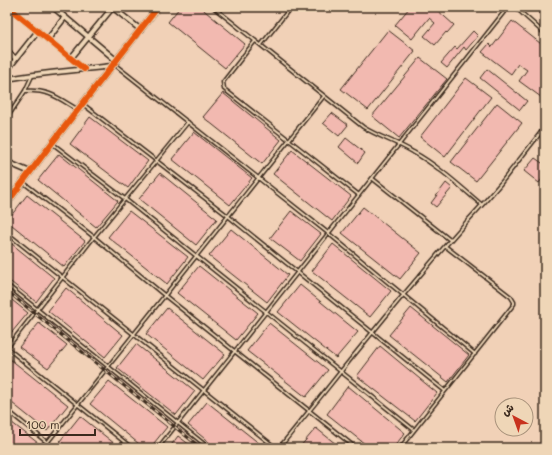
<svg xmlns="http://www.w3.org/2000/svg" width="552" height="455" viewBox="0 0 552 455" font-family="Mali,'Playpen Sans Arabic',sans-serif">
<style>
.building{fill:#f2b9b0;stroke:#3b2a1e}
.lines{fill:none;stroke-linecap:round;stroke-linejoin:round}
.lane-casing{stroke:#3b2a1e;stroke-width:5}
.street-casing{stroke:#3b2a1e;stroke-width:7}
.secondary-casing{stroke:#3b2a1e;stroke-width:8}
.lane{stroke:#efd6b7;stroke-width:2}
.street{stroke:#efd6b7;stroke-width:4}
.secondary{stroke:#efd6b7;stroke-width:5.5}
.rail-casing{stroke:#3b2a1e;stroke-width:3}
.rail{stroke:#efd6b7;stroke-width:1.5;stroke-dasharray:4.5;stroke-linecap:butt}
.cycleway-casing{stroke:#efd6b7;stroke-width:8}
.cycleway{stroke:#e8590c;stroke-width:6}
</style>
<rect width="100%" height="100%" fill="#f1d1b7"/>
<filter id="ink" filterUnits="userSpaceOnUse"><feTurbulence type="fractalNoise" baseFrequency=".025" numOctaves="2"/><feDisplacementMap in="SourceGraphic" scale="8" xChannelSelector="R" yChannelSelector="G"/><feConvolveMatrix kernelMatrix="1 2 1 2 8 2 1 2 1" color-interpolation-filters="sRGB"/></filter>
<g filter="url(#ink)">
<path class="building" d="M180 7H200L245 44 225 68 168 22Z
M410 7H438L436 9 454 25 447 33 446 32 435 45 424 36 435 23 429 18 412 39 395 25Z
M541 7H545V21L540 13Z
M512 21 545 47V100L519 81 527 70 518 64 511 74 482 52 489 44 492 47Z
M388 30 415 51 368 110 341 89Z
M473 31 478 36 466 50 464 47 447 68 441 63 455 47 457 49Z
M420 58 447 79 399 138 372 116Z
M487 69 527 101 520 110 480 78Z
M466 78 491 97 445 157 420 137Z
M223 93 281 140 262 164 203 117Z
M497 103 522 123 476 181 451 162Z
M332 113 348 125 339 136 323 123Z
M90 117 148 161 128 188 70 144Z
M194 132 252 178 230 205 172 159Z
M346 138 365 153 358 163 339 147Z
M292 150 351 196 332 221 273 174Z
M59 154 118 201 96 227 38 180Z
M535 158 545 165V175L539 183 524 171Z
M160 173 217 219 196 245 139 199Z
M446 183 452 188 436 207 431 203Z
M27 195 85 241 64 267 7 221Z
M363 207 421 253 400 279 342 233Z
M129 211 188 257 167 284 108 237Z
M291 211 321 234 300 261 270 238Z
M231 229 288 275 267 302 209 256Z
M7 240 54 278 36 302 7 279Z
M333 244 391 291 370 317 312 271Z
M199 266 258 313 236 340 177 293Z
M300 285 358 332 336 358 278 312Z
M66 288 123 335 105 357 48 311Z
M7 296 28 313 7 338Z
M167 308 225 354 203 380 146 334Z
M411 308 469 355 448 382 389 335Z
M39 323 67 345 48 368 19 347Z
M269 323 328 370 306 397 247 351Z
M136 344 195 391 176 415 117 368Z
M380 346 437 393 415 421 357 376Z
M10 359 68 405 47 431 7 399V363Z
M109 381 167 427 150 448H144L90 404Z
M348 386 405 433 393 448H370L327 414Z
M207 402 265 448H216L188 425Z
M80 416 120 448H68L60 441Z
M7 419 38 443 35 448H7Z
M316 428 341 448H299Z
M178 436 194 448H169Z"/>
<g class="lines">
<defs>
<path id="lane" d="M213 7 363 127C379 137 397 142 413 152 437 165 461 187 482 205L501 183 545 127
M515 7 545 34
M255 41 223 82 224 89 359 195
M261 45 291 7
M114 64 328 233 475 354
M25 91C48 89 58 98 77 109
M84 105 228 216 445 391
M7 118 25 91 32 76
M53 144 125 199 414 430
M373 179 450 240
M24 183 94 237 164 295 356 448
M7 233 276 448
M7 285 209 448
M7 348 94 237 188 122
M7 348 132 448
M7 410 54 448
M43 448 324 96
M158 448 508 7
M279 448C346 366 410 283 482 205
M400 448 514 304V302L511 297 445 246"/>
<path id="street" d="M53 7 117 61
M112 7 141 30
M7 8 8 7 84 69
M48 39 65 17
M7 52 15 58
M71 58 113 7
M7 70 38 31
M7 79C42 73 77 70 112 66
M7 162 30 172"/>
<path id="secondary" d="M7 203 52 143 158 7"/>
</defs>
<use href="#lane" class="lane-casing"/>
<use href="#street" class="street-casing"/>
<use href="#secondary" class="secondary-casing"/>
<use href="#lane" class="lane"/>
<use href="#street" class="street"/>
<use href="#secondary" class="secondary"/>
<defs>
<path id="rail" d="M7 291 201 448"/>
</defs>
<use href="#rail" class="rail-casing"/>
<use href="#rail" class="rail"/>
<defs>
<path id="cycleway" d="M7 8 8 7 84 69
M7 203 52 143 158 7"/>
</defs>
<use href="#cycleway" class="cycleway-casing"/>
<use href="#cycleway" class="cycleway"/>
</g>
</g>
<rect width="552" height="455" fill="none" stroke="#efd6b7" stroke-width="24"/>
<rect x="12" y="12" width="528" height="431" fill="none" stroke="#3b2a1e" stroke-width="1.5" filter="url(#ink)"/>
<g transform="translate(514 417) rotate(319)"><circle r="19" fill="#efd6b7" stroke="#a7917a"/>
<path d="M0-3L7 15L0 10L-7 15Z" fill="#c8321e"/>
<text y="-6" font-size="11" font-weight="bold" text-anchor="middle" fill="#3b2a1e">ش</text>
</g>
<path d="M20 429v6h75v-6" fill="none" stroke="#3b2a1e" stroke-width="2"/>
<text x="26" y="429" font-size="12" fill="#3b2a1e" stroke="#efd6b7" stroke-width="3" paint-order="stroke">100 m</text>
</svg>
